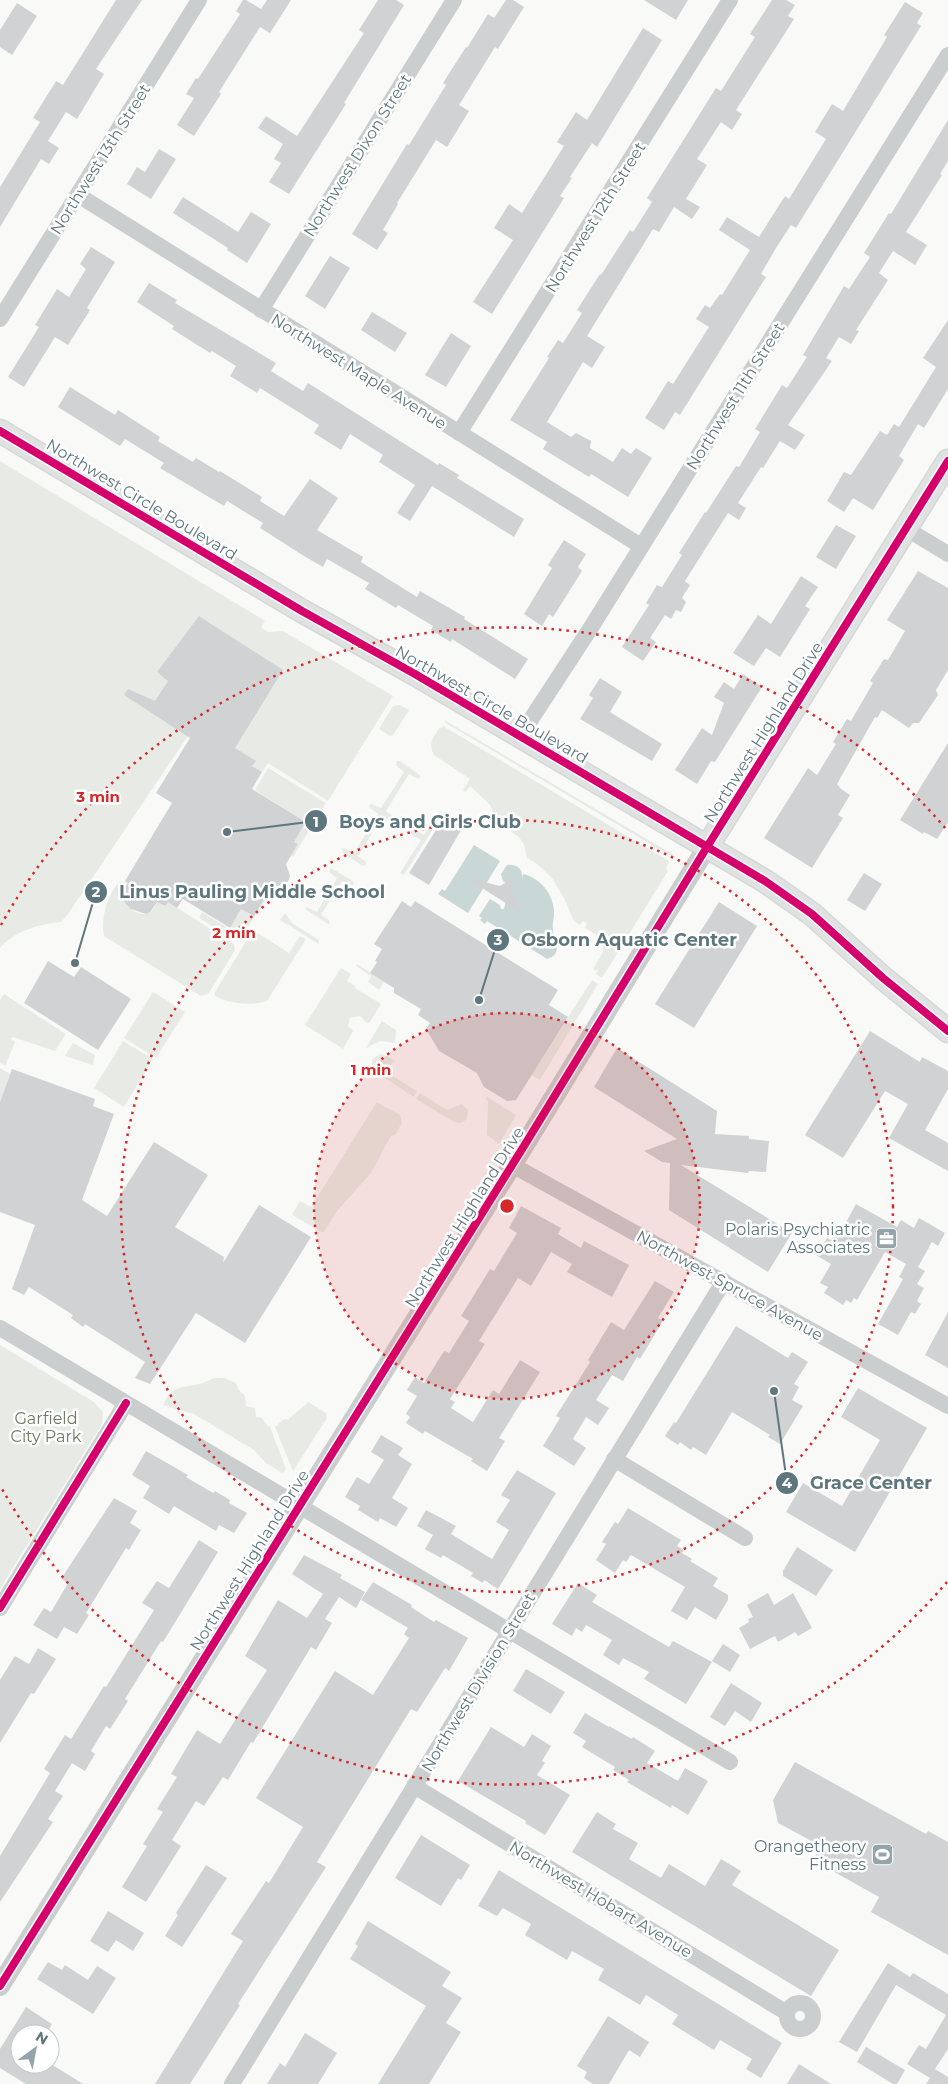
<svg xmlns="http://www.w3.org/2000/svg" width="948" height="2084" viewBox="0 0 948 2084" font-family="Montserrat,sans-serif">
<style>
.green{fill:#e8ebe5}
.water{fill:#cad7d7}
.building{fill:#d0d2d3}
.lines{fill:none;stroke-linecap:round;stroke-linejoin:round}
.secondary-casing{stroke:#d6d7d8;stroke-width:25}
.minor{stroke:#cbcece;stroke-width:16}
.tertiary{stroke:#cbcece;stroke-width:20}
.secondary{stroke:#e0e1e1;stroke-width:22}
.cycleway-casing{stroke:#fff;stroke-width:11}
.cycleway{stroke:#d6006c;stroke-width:8}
.ring{fill:none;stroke:#d62828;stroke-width:2.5;stroke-dasharray:2.5 5}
.labels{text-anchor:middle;stroke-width:5;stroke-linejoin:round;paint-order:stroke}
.street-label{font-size:16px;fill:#5e777e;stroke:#fff}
.poi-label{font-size:16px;fill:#5e777e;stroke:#fff;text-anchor:end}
.park-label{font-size:16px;fill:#6c7b63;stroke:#fff}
.centre{fill:#d62828;stroke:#fff;stroke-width:2.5}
.ring-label{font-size:15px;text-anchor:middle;font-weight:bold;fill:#d62828;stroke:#fff;stroke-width:5;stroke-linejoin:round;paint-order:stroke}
.leader{fill:none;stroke:#5e777e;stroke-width:2}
.callout-dot{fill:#5e777e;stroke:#fff;stroke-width:2}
.mark-label{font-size:15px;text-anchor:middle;font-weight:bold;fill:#fff}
.callout-label{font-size:18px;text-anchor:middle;font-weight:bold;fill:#5e777e;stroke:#fff;stroke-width:5;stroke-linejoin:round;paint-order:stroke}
</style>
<rect width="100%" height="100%" fill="#f9f9f8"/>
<path class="green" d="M0 461 265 621 261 627 268 632 283 631 393 696 328 801 268 763 262 772 252 766 255 761 198 725 242 656 68 914 61 922C39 924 15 931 0 948Z
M400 705 409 710 408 712 393 735 390 736 379 729 393 706Z
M446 721 674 855 672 857 444 722Z
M443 726 669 861 666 869 668 871 602 978 596 974 599 968 596 971 593 969 603 952 602 938 585 928 587 924 583 921 580 925 574 921 564 898 552 878 537 864 527 858 524 845 519 837 496 821 490 805 470 786 466 792 463 790 470 779 434 755C428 743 433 738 440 727L442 728Z
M400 761 421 776 418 779 409 774 386 811 394 817V820L390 821 382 817 358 856 366 862V865L363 866 343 853 342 849 344 848 354 853 378 814 370 808 369 805 372 804 381 808 404 772 396 765 397 761Z
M268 768 326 803 293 857 291 856 298 844 294 842 306 822 255 790Z
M439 811 443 813 404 875 400 873 421 840 411 834V830L414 829 424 835Z
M331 868 353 881 354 884 352 886 342 881 321 915 329 920 330 923 328 924 305 909 307 907 317 912 337 878 329 872Z
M120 881 128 883 121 895C123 904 140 920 150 912 153 910 155 905 157 902L165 906 168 902 234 944 235 950 209 993 201 996 104 936C100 919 108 893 120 881Z
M268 894H269L239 941 235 940 199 918 202 912 229 929 241 909 254 916Z
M285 913 292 923 319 940V944L280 920Z
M253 930 289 953 300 936 306 939 267 1001C252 1006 229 1004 215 996V992Z
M357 964 384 982 379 990 368 982 371 976 356 966Z
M341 968 351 974 347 981 355 986V988L381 1004 370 1022 367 1023 360 1016 350 1018 348 1026 353 1031 343 1049 305 1025Z
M592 980 598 984 540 1080 531 1075Z
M153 992 185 1012 156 1058 124 1038Z
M4 994 66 1034 55 1051 13 1037 11 1039 15 1042 5 1066 0 1062V1000Z
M382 1021 396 1030 395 1043 380 1041 366 1048Z
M123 1041 153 1059 124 1107 94 1088Z
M73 1043 95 1055 93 1065 65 1056Z
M382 1054 396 1061 383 1070 417 1091 414 1097 372 1070V1060L376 1056Z
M0 1068 10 1074 0 1102Z
M420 1093 447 1110 462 1104 468 1110 467 1119 461 1123 454 1122 416 1099Z
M486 1096 516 1115 499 1144 487 1135 488 1102Z
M377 1102 400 1115 402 1123 395 1135 391 1136 371 1173 338 1210 324 1232H321L292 1215 300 1201 311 1207Z
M0 1345 94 1402 103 1412 102 1424 0 1589Z
M214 1378H224L236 1383 238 1389 245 1396 246 1406 255 1408 256 1417 262 1418 268 1426 270 1427 286 1469 284 1472 282 1473 266 1463 254 1450 194 1414 163 1405C172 1385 181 1388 199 1384 204 1383 209 1380 214 1378Z
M308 1402 326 1413 327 1418 293 1471 275 1427 284 1419 288 1420C295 1412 301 1410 308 1402Z"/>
<path class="water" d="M474 845 500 861 468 913 438 894 442 889 445 891Z
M507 865C516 864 523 868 522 878L523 874C541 878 555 896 554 914 554 919 552 924 553 930 554 941 564 954 547 959L487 921 485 924 480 920 482 918 479 916 490 899 500 905 501 909H504L509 886 503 881 501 874Z"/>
<path class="building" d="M116 0H142L96 69 104 74 77 119 66 112 48 141 59 148 49 164 41 159 0 227V187L40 122 33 118 56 81 63 85Z
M243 0H246L261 9 267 0H291L270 33 260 27 219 92 221 94 194 136 177 125 194 98 186 94 196 78 198 79 240 14 236 11Z
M378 0H396L404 5 344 103 346 104 289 194 269 182 281 163 274 159 283 144 258 128 266 116 297 136 364 33 359 30Z
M506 0H513L524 7 498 49 495 47 459 105 469 111 447 147 436 140 397 203 398 204 383 230 388 233 377 250 352 234 407 144 409 145 446 85 443 83 466 47 467 48 488 14 494 18Z
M644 0H688L676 20Z
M772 0H786L795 5 788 16 794 19 736 110 742 114 732 130 721 122 697 159 707 165 686 199 700 207 692 219 674 207 659 232 653 229 587 336 605 347 592 368 583 362 547 422 571 437 576 433 591 441 590 448 613 462 622 448 631 454 636 448 652 458 628 497 591 474 589 477 543 449 547 442 510 420 549 358 547 357 558 340 563 343 582 313 577 310 600 274 601 275 630 230 633 232 652 202 647 198 716 88 721 91 755 37 750 34Z
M905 2 923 13 917 23 921 26 796 228 791 225 776 248 761 274 766 277 680 415 675 412 664 430 645 418 668 381 673 384 709 327 696 319 705 305 710 308 720 294 722 295 750 250 719 230 727 217 759 237 785 196 789 199 826 139 815 132 832 104 843 111 887 37 884 35Z
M17 3 37 16 12 55 0 47V30Z
M643 28 662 40 597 147 592 143 570 177 572 178 560 196 564 198 492 314 473 302 513 240 494 228 509 204 522 213 564 146 557 142 576 112 587 120Z
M948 120V161L940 174 942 175 906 232 927 245 915 265 893 251 879 273 888 280 856 330 859 331 851 344 839 337 826 358 832 361 788 425 805 435 795 450 780 441 763 468 761 467 738 503 746 508 739 520 728 513 685 581 690 585 682 598 686 602 681 612 676 610 671 619 665 615 650 638 656 642 643 661 622 647 649 605 646 603 657 585 662 587 682 555 679 553 705 512 706 513 736 466 739 467 760 432 755 429 782 385 787 388 807 357 803 355 844 286 849 289 870 257 864 253 889 213 891 214Z
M159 149 176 159 151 199 127 184 137 167 145 172Z
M183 197 238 232 251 212 271 224 247 263 227 250 228 248 173 213Z
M91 247 115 262 87 308 90 310 68 345 55 337 24 387 8 377 39 327 35 325 57 289 69 297 86 269 80 264Z
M330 256 350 268 325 309 305 296Z
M149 283 177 300 175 303 276 363 271 371 303 391 308 383 438 465 439 463 459 475 457 478 524 519 514 537 432 486 410 521 397 513 415 485 379 462 383 455 350 434 341 450 314 433 319 425 260 388 257 393 230 376 236 366 212 351 210 353 172 329 174 326 137 302Z
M372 312 407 333 395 352 361 330Z
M948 320V389L924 428 918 424 899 456 904 460 873 510 853 498 844 512 827 501 844 472 851 475 880 431 887 435 894 424 899 427 936 367 923 358Z
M451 333 471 346 446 387 425 375Z
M70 387 115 415 118 410 160 437 158 441 193 462 196 458 219 472 220 471 262 497 260 501 284 516 310 479 338 498 317 530 363 557 361 562 417 597 420 591 465 617 464 619 528 659 515 679 452 639 451 642 431 630 433 626 398 605 396 608 365 589 369 583 327 559 323 567 304 556 260 528 263 523 227 501 224 506 160 468 164 463 125 439 120 446 58 407Z
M836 525 856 536 836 569 816 557Z
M564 540 586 554 578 567 582 571 553 617 549 614 542 626 524 614 552 568 548 565Z
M918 571 948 588V670L936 690 938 695 919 723H913L909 728 882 710 877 718 875 717 837 784 841 789 850 795 838 815 843 818 812 868 764 838 808 768 817 775 836 744 833 742 847 719 851 721 873 683 870 681 884 659 888 660 905 631 887 620Z
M801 576 818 587 805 606 810 609 780 657 766 648 754 666 733 653 758 615 771 624Z
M199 616 283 670 235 748 256 761 252 766 262 772 252 789 306 822 294 842 298 844 286 864 290 876 285 890 277 895 265 898 254 916 241 909 230 928 183 899 177 908 168 902 165 906 157 902 150 912 146 914 131 909 125 903 121 895 128 883 125 881 172 803 156 793 190 738 124 695 128 689 155 701 168 681 157 672Z
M743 674 762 687 715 762 711 761 697 784 675 770 702 728 712 735 724 703 714 697 724 682 734 689Z
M600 678 622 692 610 712 662 744 652 761 580 719 593 698 589 695Z
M948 743V822L937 839 924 832 923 834 900 820Z
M446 814 464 825 429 885 409 873Z
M864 873 882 884 865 911 847 900Z
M472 879 500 886 510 880 512 892 523 914 471 881Z
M402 901 411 907 415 901 558 990 549 1005 568 1017 516 1100 507 1101 484 1087 477 1073 439 1051 426 1029 430 1023 418 1015 421 1009 394 993V988L370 973 377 962 375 961 382 949 374 944Z
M719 902 757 926 694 1028 655 1004Z
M48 961 74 977 81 967 131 999 98 1050 24 1003Z
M870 1031 920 1062 922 1057 948 1071V1089L925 1130 948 1143V1171L889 1138 908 1104 885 1091 843 1158 805 1135Z
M617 1048 717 1111 715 1134 749 1136V1139L769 1141 766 1172 749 1171 748 1173 681 1165 792 1233 768 1272 669 1210 670 1163 662 1162 644 1151 677 1139 594 1087Z
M12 1069 95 1099 93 1106 114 1114 82 1200 107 1216 154 1142 208 1175 175 1227 224 1257 223 1263 259 1205 311 1237 245 1343 196 1313 150 1384 135 1378 145 1362 85 1324 83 1327 71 1318 73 1315 29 1287 24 1295 12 1289 35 1225 0 1212V1102Z
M856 1204 897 1227 901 1220 914 1228 919 1218 945 1233 938 1246 932 1242 918 1267 925 1271 917 1284 924 1288 917 1301 921 1304 915 1314 911 1312 898 1335 878 1324 903 1279 899 1277 906 1264 885 1252 857 1300 854 1298 851 1303 846 1300 843 1305 824 1293 828 1287 820 1283 831 1264 814 1254 821 1242 824 1243 827 1238 831 1240 835 1233 839 1235Z
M521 1206 561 1228 558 1234 581 1248 584 1241 629 1265 612 1297 567 1272 572 1264 551 1252 531 1286 518 1278 479 1341 485 1344 450 1399 455 1402 451 1408 473 1422 493 1390 499 1394 520 1360 540 1372 499 1438 505 1441 487 1471 471 1461 473 1459 425 1431 423 1434 406 1423 410 1417 406 1414 417 1396 407 1390 415 1377 424 1383 444 1351 449 1353 469 1321 461 1316 490 1269 494 1271 517 1233 509 1228Z
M655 1281 674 1292 658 1318 663 1321 640 1359 637 1357 623 1381 612 1375 596 1400 609 1408 598 1425 586 1417 573 1439 586 1448 574 1466 543 1446 560 1418 556 1416 590 1362 588 1360 611 1322 624 1330Z
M948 1312V1368L925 1355Z
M736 1326 788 1358 792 1352 808 1362 794 1384 799 1387 792 1400 803 1406 780 1444 768 1437 770 1435 732 1412 706 1455 693 1447 691 1450 680 1442 678 1445 665 1436 674 1422 676 1423Z
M858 1388 927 1428 855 1552 786 1512 803 1483 842 1506 880 1440 841 1417Z
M381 1435 403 1448 398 1455 412 1464 392 1498 408 1508 396 1527 380 1518 378 1522 358 1510 360 1506 345 1497 357 1477 369 1484 384 1460 371 1452Z
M146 1451 188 1475 186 1477 213 1493 215 1491 230 1500 229 1503 247 1513 234 1533 219 1525 216 1531 174 1506 169 1514 143 1498 150 1486 132 1475Z
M517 1470 556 1493 498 1589 484 1580 483 1583 471 1576 473 1573 443 1555 441 1558 425 1549 433 1535 417 1526 426 1510 456 1526 451 1534 492 1559 509 1530 496 1522 510 1500 501 1495Z
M114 1498 137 1511 130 1523 141 1530 129 1550 126 1548 86 1613 89 1615 77 1634 64 1627 57 1639 33 1625 44 1608 51 1612 68 1583 61 1579Z
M628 1508 681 1540 677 1546 684 1550 682 1553 692 1559 690 1561 718 1578 713 1586 728 1595V1600L716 1620 695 1607 687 1620 671 1611 685 1587 631 1555 626 1562 623 1560 615 1573 596 1560 606 1544 602 1542 615 1522 618 1524Z
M199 1540 218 1552 163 1642 161 1641 125 1699 128 1701 110 1729 106 1726 91 1751 95 1754 85 1771 72 1763 55 1791 63 1796 48 1819 53 1822 0 1902V1856L50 1773 44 1769 65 1735 71 1739 104 1686 106 1687 154 1610 142 1603 157 1581 169 1588Z
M797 1547 833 1570 816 1596 783 1576V1571Z
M304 1555 342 1575 340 1578 365 1592 356 1608 339 1597 325 1619 332 1623 316 1650 311 1647 253 1743 251 1742 228 1780 223 1777 204 1806 196 1801 172 1840 181 1846 146 1902 122 1887 147 1846 143 1844 163 1812 157 1809 177 1777 171 1774 197 1730 220 1744 267 1670 245 1656 278 1600 307 1618 323 1594 292 1574Z
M373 1582 412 1605 411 1607 434 1622 436 1620 468 1638 449 1671 445 1668 417 1712 411 1709 317 1862 326 1867 268 1957 238 2004 240 2005 190 2084H155L243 1941 231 1934 266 1881 269 1883 303 1827 256 1798 335 1671 373 1695 409 1638 404 1634 408 1628 361 1600Z
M578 1583 597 1595 592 1602 648 1635 669 1647 673 1641 712 1662 686 1704 644 1679 649 1672 623 1658 619 1665 603 1655 612 1640 586 1625 582 1632 576 1628 572 1636 552 1624Z
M768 1593 774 1605 793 1593 812 1628 798 1636 795 1632 778 1642 775 1636 750 1649 739 1628 749 1622 748 1619 753 1617 747 1605Z
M723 1644 740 1655 730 1672 712 1661Z
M38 1648 56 1659 34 1694 31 1693 0 1743V1680L15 1656 29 1664Z
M526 1669 565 1692 551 1714 513 1691Z
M731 1683 762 1703 751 1722 735 1711 725 1726 710 1717Z
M585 1713 609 1727V1726L632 1739 633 1737 655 1751 647 1763 678 1781 685 1768 708 1781 688 1815 672 1805 671 1808 627 1782 629 1780 613 1770 615 1767 582 1747 586 1741 573 1733Z
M491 1727 524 1747 532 1734 551 1746 542 1761 545 1763 537 1775 570 1795 545 1835 525 1823 526 1821 458 1781Z
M795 1762 926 1834 928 1831 948 1842V1955L871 1912 879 1897 813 1860 821 1846 778 1823 773 1800Z
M597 1812 616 1824 613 1829 638 1843 629 1859 661 1878 669 1864 705 1886 721 1859 741 1871 732 1885 839 1950 811 1996 572 1852Z
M421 1835 470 1865 461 1880 458 1878 441 1906 395 1878Z
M206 1865 227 1878 182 1947 165 1936 178 1915 176 1913Z
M499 1870 782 2043 761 2078 746 2069 752 2059 720 2040 714 2050 672 2024 678 2015 646 1995 640 2005 598 1980 604 1969 572 1951 567 1960 525 1935 531 1924 503 1908 497 1916 478 1906Z
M108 1911 144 1933 133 1951 116 1940 108 1952 90 1941Z
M368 1921 451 1972 442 1986 462 1998 446 2023 461 2032 429 2084H378L426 2006 350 1959 358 1946 355 1944Z
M48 1962 62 1970 65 1965 88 1980 97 1966 116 1978 93 2014 37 1979Z
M888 1963 910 1977 913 1973 948 1994V2049L935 2069 948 2077V2084H926L930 2078 907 2064 919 2045 926 2049 946 2015 896 1985 857 2052 839 2042Z
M26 2007 52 2024 46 2034H20V2064H51L83 2084H26L0 2068V2049Z
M608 2016 649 2042 640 2057 629 2050 609 2084H593L584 2078 587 2072 577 2066Z
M305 2033 337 2053 318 2084H267L280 2063 285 2067Z
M866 2047 905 2070 897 2084H893L857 2062Z
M799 2064 831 2084H787Z"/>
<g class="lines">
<defs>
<path id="secondary" d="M0 431 302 611 415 674 765 881 812 914 883 978 948 1031
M707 847 948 461"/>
</defs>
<use href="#secondary" class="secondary-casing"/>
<path class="minor" d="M78 195 641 546
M261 310 454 0
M0 319 199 0
M459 433 730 0
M905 528 948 554
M520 736 590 629 948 55
M512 1165 948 1406
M0 1328 730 1762
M614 1459 745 1538
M0 1608 126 1403
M414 1786 787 2013
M787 2016a13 13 0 1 1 26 0a13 13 0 1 1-26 0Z
M232 2084 724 1281"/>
<path class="tertiary" d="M0 1986 524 1146 707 847"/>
<use href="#secondary" class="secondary"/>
<defs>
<path id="cycleway" d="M0 431 302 611 415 674 765 881 812 914 883 978 948 1031
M0 1608 126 1403
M0 1986 524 1146 707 847 948 461"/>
</defs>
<use href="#cycleway" class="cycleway-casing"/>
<use href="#cycleway" class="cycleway"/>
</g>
<circle cx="507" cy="1206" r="193" fill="#d62828" fill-opacity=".12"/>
<g class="ring">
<circle cx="507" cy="1206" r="193"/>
<circle cx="507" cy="1206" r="386"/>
<path d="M947 1582A579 579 0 0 1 1 1487M1 925A579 579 0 0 1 947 830"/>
</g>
<defs>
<symbol id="office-square" viewBox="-11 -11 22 22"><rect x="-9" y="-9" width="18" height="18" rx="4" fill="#94a4a9" stroke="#fff"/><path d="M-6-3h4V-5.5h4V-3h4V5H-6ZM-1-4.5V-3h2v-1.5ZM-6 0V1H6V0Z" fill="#fff"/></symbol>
<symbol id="stadium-square" viewBox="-11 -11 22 22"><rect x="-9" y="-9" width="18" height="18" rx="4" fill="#94a4a9" stroke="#fff"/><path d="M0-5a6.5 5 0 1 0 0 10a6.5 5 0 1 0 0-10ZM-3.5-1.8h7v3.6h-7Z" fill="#fff"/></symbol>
</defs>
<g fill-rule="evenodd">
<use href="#office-square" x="874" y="1226" width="25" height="25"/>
<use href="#stadium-square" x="870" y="1842" width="25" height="25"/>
</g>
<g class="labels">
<g class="street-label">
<text transform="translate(357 155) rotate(-58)" y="6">Northwest Dixon Street</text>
<text transform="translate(100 159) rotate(-58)" y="6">Northwest 13th Street</text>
<text transform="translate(595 217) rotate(-58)" y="6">Northwest 12th Street</text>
<text transform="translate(359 371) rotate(32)" y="6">Northwest Maple Avenue</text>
<text transform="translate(735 396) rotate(-58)" y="6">Northwest 11th Street</text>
<text transform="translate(142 499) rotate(31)" y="6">Northwest Circle Boulevard</text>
<text transform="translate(492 704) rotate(30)" y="6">Northwest Circle Boulevard</text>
<text transform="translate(763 732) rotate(-58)" y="6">Northwest Highland Drive</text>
<text transform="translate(464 1217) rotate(-58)" y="6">Northwest Highland Drive</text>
<text transform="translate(730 1285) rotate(29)" y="6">Northwest Spruce Avenue</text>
<text transform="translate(249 1560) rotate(-58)" y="6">Northwest Highland Drive</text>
<text transform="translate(478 1682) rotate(-59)" y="6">Northwest Division Street</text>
<text transform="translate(601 1899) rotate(31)" y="6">Northwest Hobart Avenue</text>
</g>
<g class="poi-label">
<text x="870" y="1235">Polaris Psychiatric<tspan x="870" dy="18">Associates</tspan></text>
<text x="866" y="1852">Orangetheory<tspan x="866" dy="18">Fitness</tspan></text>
</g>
<g class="park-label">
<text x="46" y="1424">Garfield<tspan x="46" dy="18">City Park</tspan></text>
</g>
</g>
<circle cx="507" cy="1206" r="8" class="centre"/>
<g class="ring-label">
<text x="98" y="802">3 min</text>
<text x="234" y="938">2 min</text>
<text x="371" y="1075">1 min</text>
</g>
<path class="leader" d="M227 832L316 821M75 963L96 892M479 1000L498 940M774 1391L787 1483"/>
<g class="callout-dot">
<circle cx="227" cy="832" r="5"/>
<circle cx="75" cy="963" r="5"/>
<circle cx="479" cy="1000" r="5"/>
<circle cx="774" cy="1391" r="5"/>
<circle cx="316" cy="821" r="12"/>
<circle cx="96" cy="892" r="12"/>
<circle cx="498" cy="940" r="12"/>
<circle cx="787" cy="1483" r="12"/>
</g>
<g class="mark-label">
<text x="316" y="827">1</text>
<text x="96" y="897">2</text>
<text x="498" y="945">3</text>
<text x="787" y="1488">4</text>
</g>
<g class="callout-label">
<text x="430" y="828">Boys and Girls Club</text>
<text x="252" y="898">Linus Pauling Middle School</text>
<text x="629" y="946">Osborn Aquatic Center</text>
<text x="871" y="1489">Grace Center</text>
</g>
<g transform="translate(35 2049) rotate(32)"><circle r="24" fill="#ffffff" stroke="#bfc9cb"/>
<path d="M0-4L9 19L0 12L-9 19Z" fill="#94a4a9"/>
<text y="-8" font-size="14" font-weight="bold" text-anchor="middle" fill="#5e777e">N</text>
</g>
</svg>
